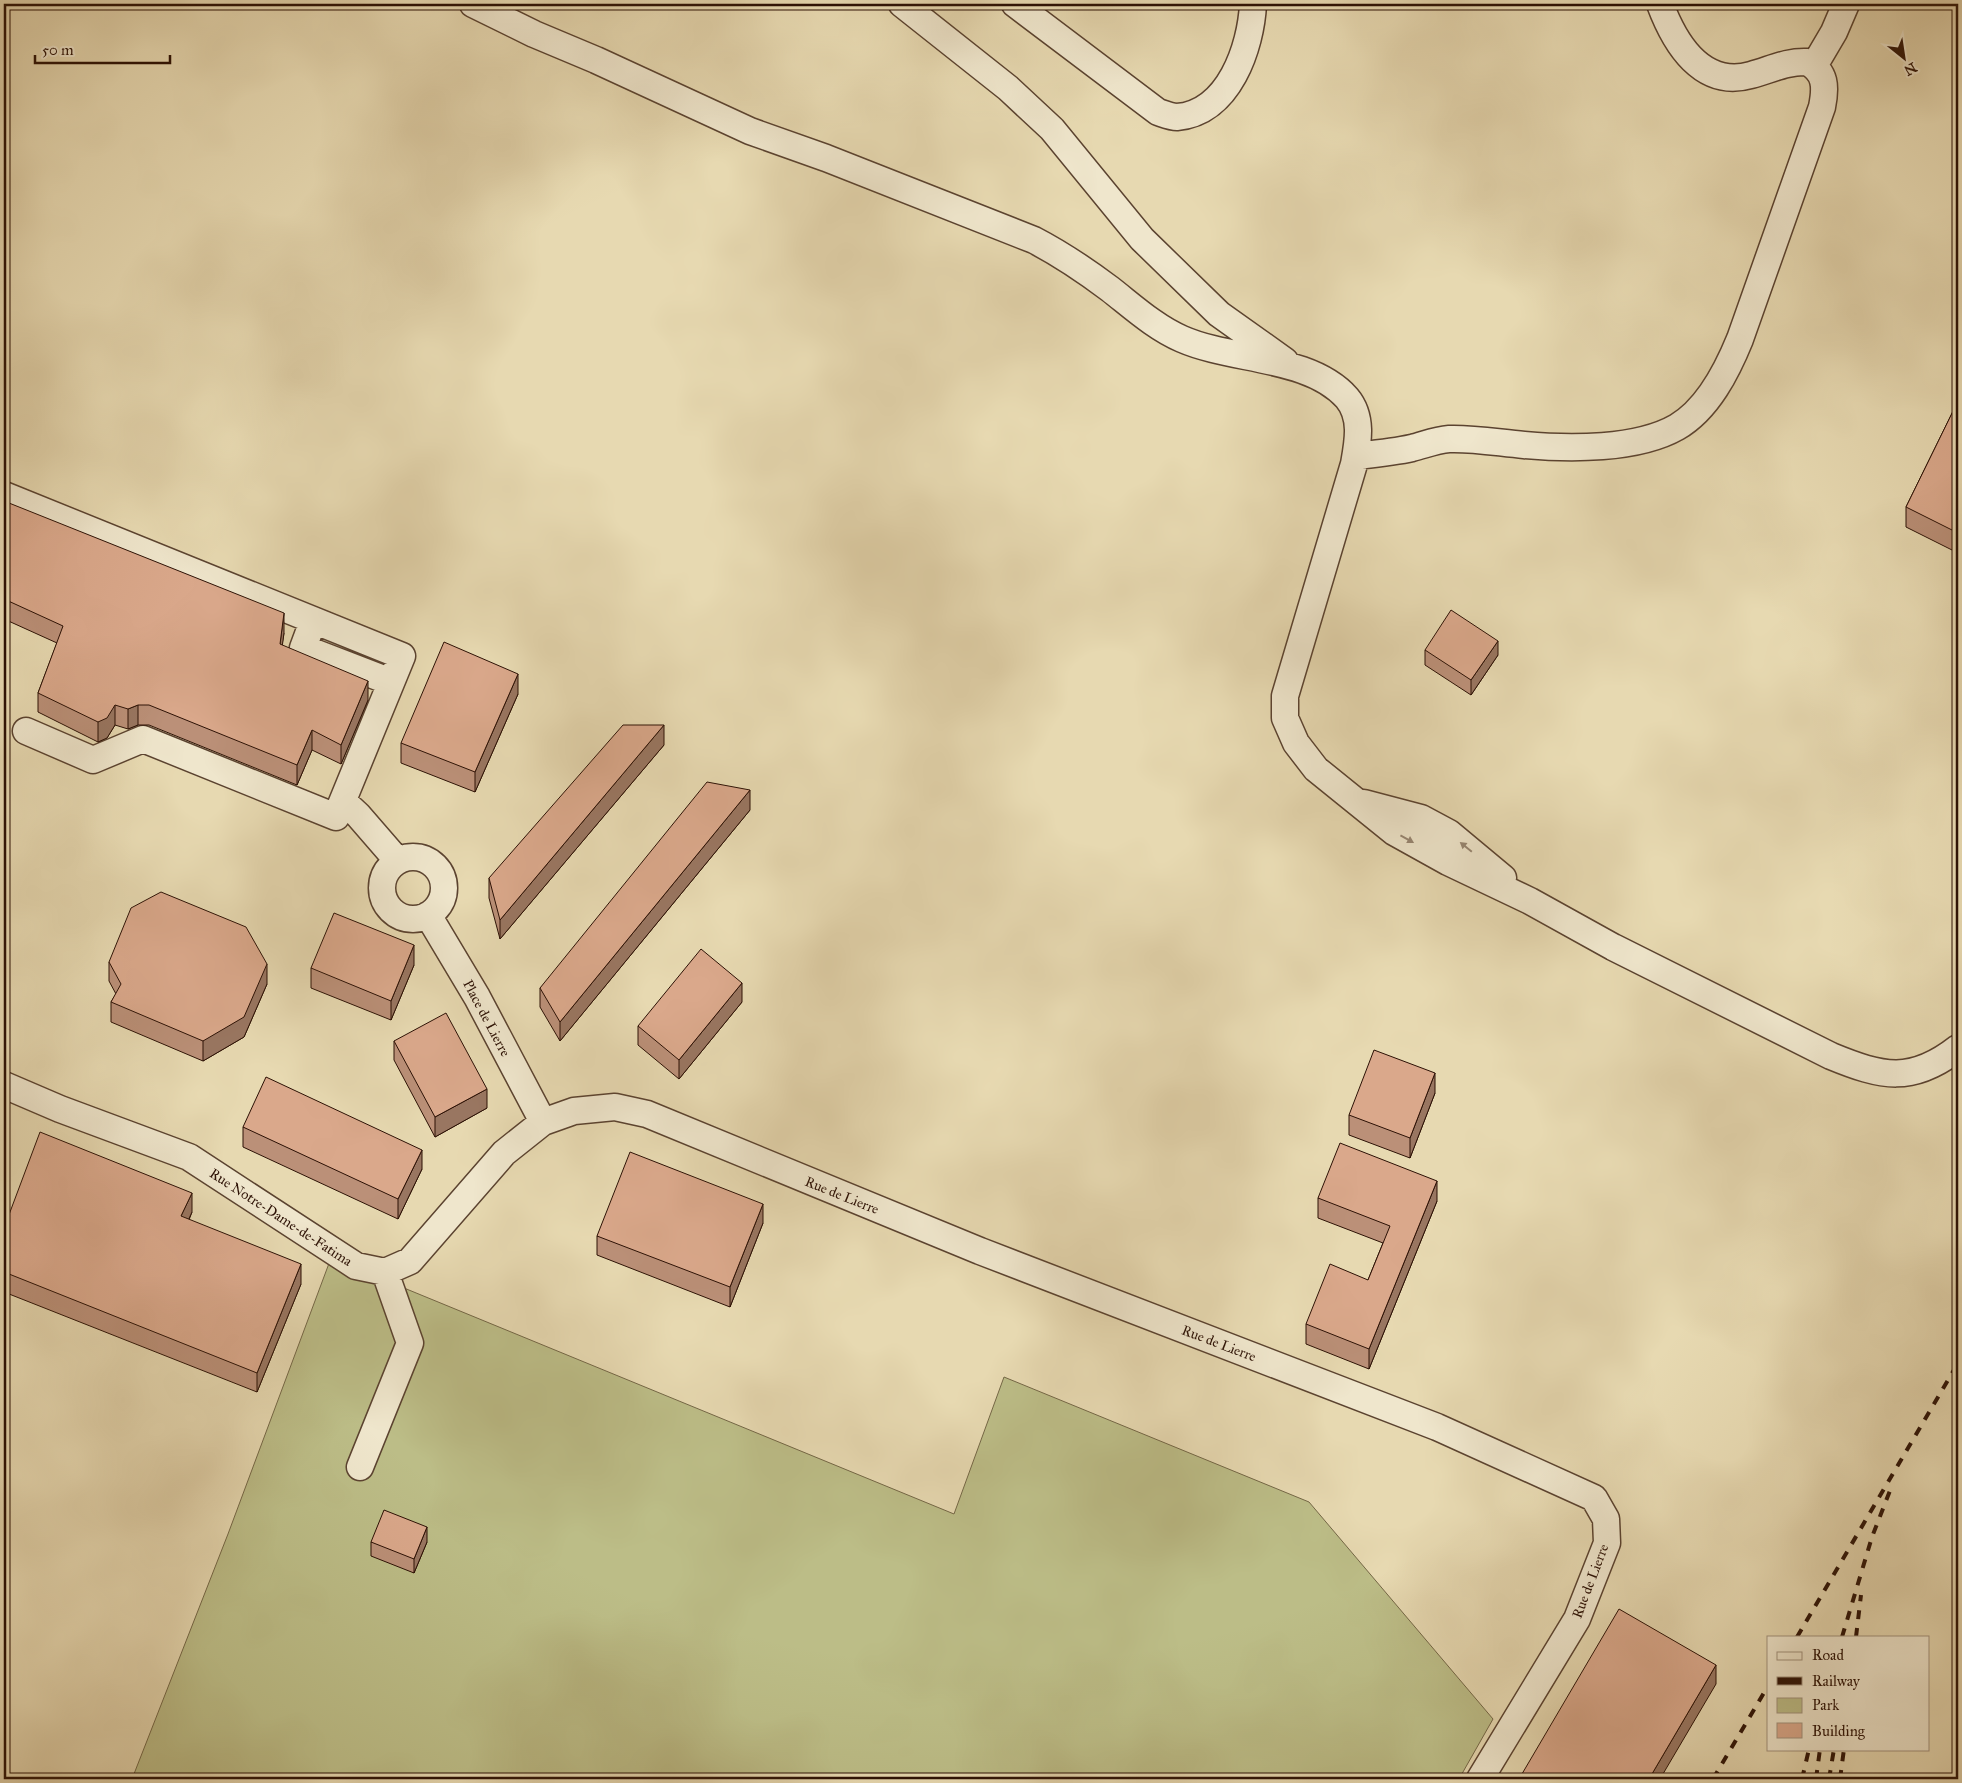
<svg xmlns="http://www.w3.org/2000/svg" width="1962" height="1783" viewBox="0 0 1962 1783" font-family="'IM FELL Great Primer',serif">
<style>
.green{fill:#bcbd87;stroke:#746746}
.lines{fill:none;stroke-linecap:round;stroke-linejoin:round}
.minor-casing{stroke:#5b4330;stroke-width:29}
.minor{stroke:#efe6cc;stroke-width:26}
.rail{stroke:#2c1105;stroke-width:4;stroke-dasharray:9 9;stroke-linecap:butt}
.wall{fill:#bb9078;stroke:#2c1105}
.shaded-wall{fill:#997661;stroke:#2c1105}
.building{fill:#daa88b;stroke:#2c1105}
.oneway{fill:#978672}
.labels{text-anchor:middle;stroke-width:4;stroke-linejoin:round;paint-order:stroke}
.street-label{font-size:14px;fill:#2c1105;stroke:#efe6cc}
</style>
<rect width="100%" height="100%" fill="#e7d9b1"/>
<filter id="stains"><feTurbulence type="fractalNoise" baseFrequency=".004" numOctaves="4"/><feColorMatrix values="0 0 0 0 .2 0 0 0 0 .09 0 0 0 0 .02 0 0 0 .5 -.17"/></filter>
<radialGradient id="worn" r=".72"><stop offset=".6" stop-color="#630" stop-opacity="0"/><stop offset="1" stop-color="#630" stop-opacity=".3"/></radialGradient>
<path class="green" d="M331 1258 954 1514 1004 1377 1309 1502 1493 1719 1459 1779H132L228 1534Z"/>
<g class="lines">
<defs>
<path id="minor" d="M473 4 534 34 596 60 750 131 826 158 1034 240C1061 254 1086 271 1110 289 1133 307 1156 328 1182 339 1232 361 1310 356 1347 398 1363 417 1358 442 1354 464L1285 696V718L1296 743 1316 769 1394 832 1448 862 1530 901 1613 947 1831 1056C1882 1077 1912 1084 1958 1048
M902 4 1008 88 1052 129 1142 239 1219 314 1285 361
M1015 4 1158 112C1164 114 1171 117 1177 117 1229 113 1251 47 1253 4
M1814 66 1834 32 1846 4
M1356 456C1374 454 1394 452 1412 448 1424 445 1436 440 1449 439 1473 438 1500 443 1524 445 1569 449 1637 450 1677 427 1708 409 1727 371 1740 339L1822 107C1826 87 1826 72 1807 62 1787 61 1770 70 1751 75 1702 89 1675 44 1660 4
M4 495 402 656 336 817 143 739 93 760 26 731
M313 621 303 648 391 682
M343 801 358 815 397 860
M1364 803 1421 818 1449 833 1503 878
M382 888a31 31 0 1 1 62 0a31 31 0 1 1-62 0Z
M428 915 477 997 543 1122
M4 1085 60 1109 189 1157 356 1266 385 1272 410 1261 504 1153 543 1122 574 1111 615 1107 647 1114 980 1251 1437 1427 1594 1498 1606 1519 1607 1543 1577 1619 1480 1779
M360 1467 410 1343 385 1272"/>
</defs>
<use href="#minor" class="minor-casing"/>
<use href="#minor" class="minor"/>
<path class="rail" d="M1797 1637 1958 1363
M1842 1637 1872 1537 1891 1488
M1856 1637 1861 1595
M1713 1779 1768 1686
M1802 1779 1809 1749
M1816 1779 1820 1749
M1829 1779 1834 1749
M1840 1779 1844 1749"/>
</g>
<path class="wall" d="M1958 401V553L1906 527V507Z
M4 501 284 633 282 645 368 700 341 764 312 750 297 785 149 725H138L128 729 115 725 107 738 98 742 38 712V693L57 643 4 619Z
M1425 650 1498 655 1471 695 1425 665Z
M518 694 475 792 401 763V743Z
M664 745 500 939 489 898V878Z
M750 810 560 1041 540 1007V988Z
M109 962 267 984 244 1037 203 1061 111 1022V1002L116 994 109 981Z
M414 965 391 1020 311 988V968Z
M742 1002 679 1079 638 1045V1026Z
M394 1041 487 1108 435 1137 394 1060Z
M1435 1093 1410 1158 1349 1135V1115Z
M243 1127 422 1169 398 1219 243 1147Z
M1318 1198 1437 1201 1369 1369 1306 1344V1324L1368 1280 1383 1243 1318 1218Z
M192 1212 189 1220 301 1284 257 1392 4 1292V1228Z
M763 1223 730 1307 597 1255V1236Z
M371 1542H427L414 1573 371 1556Z"/>
<path class="shaded-wall" d="M284 613V633L280 663V644Z
M1498 641V655L1471 695V680Z
M8 658V677L4 687V667Z
M518 674V694L475 792V772Z
M368 681V700L341 764V745Z
M115 705V725L107 738 98 742V722Z
M138 705V725L128 729V709Z
M664 725V745L500 939V920Z
M312 730V750L297 785V765Z
M750 790V810L560 1041V1022Z
M414 945V965L391 1020V1001Z
M267 964V984L244 1037 203 1061V1041Z
M742 983V1002L679 1079V1060Z
M1435 1073V1093L1410 1158V1138Z
M487 1089V1108L435 1137V1117Z
M422 1150V1169L398 1219V1199Z
M1437 1181V1201L1369 1369V1349Z
M192 1193V1212L181 1236V1216Z
M763 1204V1223L730 1307V1287Z
M301 1264V1284L257 1392V1373Z
M427 1527V1542L414 1573V1559Z
M1716 1665V1684L1660 1779H1649Z"/>
<path class="building" d="M1958 401V533L1906 507Z
M4 501 284 613 280 644 368 681 341 745 312 730 297 765 149 705H138L128 709 115 705 107 718 98 722 38 693 63 626 4 599Z
M1451 610 1498 641 1471 680 1425 650Z
M444 642 518 674 475 772 401 743Z
M4 656 8 658 4 667Z
M623 725H664L500 920 489 878Z
M707 782 750 790 560 1022 540 988Z
M161 892 246 927 267 964 244 1017 203 1041 111 1002 121 984 109 962 131 908Z
M334 913 414 945 391 1001 311 968Z
M701 949 742 983 679 1060 638 1026Z
M446 1013 487 1089 435 1117 394 1041Z
M1374 1050 1435 1073 1410 1138 1349 1115Z
M266 1077 422 1150 398 1199 243 1127Z
M40 1132 192 1193 181 1216 301 1264 257 1373 4 1272V1228Z
M1340 1143 1437 1181 1369 1349 1306 1324 1330 1264 1368 1280 1390 1226 1318 1198Z
M630 1152 763 1204 730 1287 597 1236Z
M384 1510 427 1527 414 1559 371 1542Z
M1619 1609 1716 1665 1649 1779H1519Z"/>
<defs><path id="oneway-solid" d="M-6-.8H1V-3.2L6.5 0L1 3.2V.8H-6Z" transform="scale(1.25)"/></defs>
<g class="oneway">
<use href="#oneway-solid" transform="translate(1407 839) rotate(29)"/>
<use href="#oneway-solid" transform="translate(1466 847) rotate(-141)"/>
</g>
<g class="labels">
<g class="street-label">
<text transform="translate(487 1018) rotate(62)" y="5">Place de Lierre</text>
<text transform="translate(842 1195) rotate(22)" y="5">Rue de Lierre</text>
<text transform="translate(281 1217) rotate(33)" y="5">Rue Notre-Dame-de-Fatima</text>
<text transform="translate(1219 1343) rotate(21)" y="5">Rue de Lierre</text>
<text transform="translate(1590 1581) rotate(-69)" y="5">Rue de Lierre</text>
</g>
</g>
<rect width="1962" height="1783" fill="none" stroke="#e7d9b1" stroke-width="20"/>
<rect x="5" y="5" width="1952" height="1773" fill="none" stroke="#2c1105" stroke-width="2.5"/>
<rect x="10" y="10" width="1942" height="1763" fill="none" stroke="#2c1105"/>
<rect x="1767" y="1636" width="162" height="115" fill="#efe6cc" stroke="#a1917c"/>
<rect x="1777" y="1652" width="25" height="8" fill="#efe6cc" stroke="#a1917c"/>
<text x="1812" y="1660" font-size="15" fill="#2c1105">Road</text>
<rect x="1777" y="1677" width="25" height="8" fill="#2c1105" stroke="#a1917c"/>
<text x="1812" y="1686" font-size="15" fill="#2c1105">Railway</text>
<rect x="1777" y="1698" width="25" height="15" fill="#bcbd87" stroke="#a1917c"/>
<text x="1812" y="1710" font-size="15" fill="#2c1105">Park</text>
<rect x="1777" y="1723" width="25" height="15" fill="#daa88b" stroke="#a1917c"/>
<text x="1812" y="1736" font-size="15" fill="#2c1105">Building</text>
<g transform="translate(1904 58) rotate(150)" stroke="#efe6cc" stroke-width="4" paint-order="stroke">
<path d="M0-4L9 19L0 12L-9 19Z" fill="#2c1105"/>
<text y="-8" font-size="14" font-weight="bold" text-anchor="middle" fill="#2c1105">N</text>
</g>
<path d="M35 55v8h135v-8" fill="none" stroke="#2c1105" stroke-width="2.5"/>
<text x="42" y="55" font-size="15" fill="#2c1105" stroke="#efe6cc" stroke-width="4" paint-order="stroke">50 m</text>
<rect width="100%" height="100%" filter="url(#stains)"/>
<rect width="100%" height="100%" fill="url(#worn)"/>
</svg>
